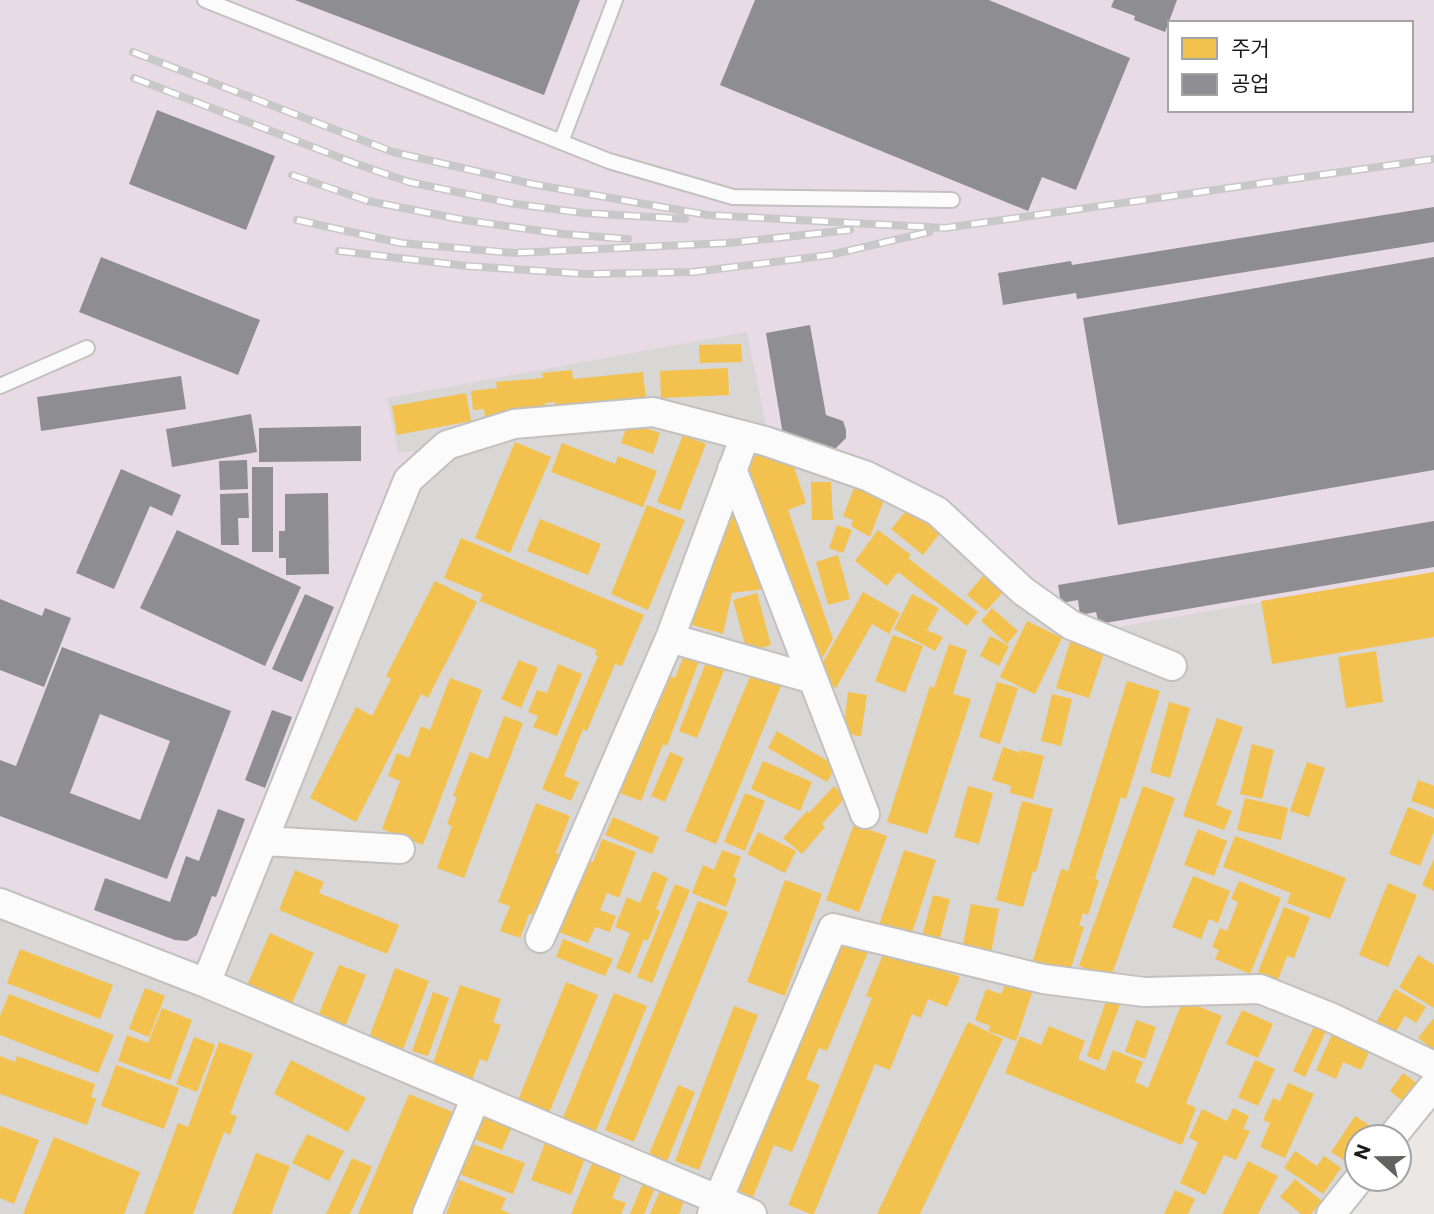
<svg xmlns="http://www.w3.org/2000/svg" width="1434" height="1214" viewBox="0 0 1434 1214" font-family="Commissioner,'Noto Sans KR',sans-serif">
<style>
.residential{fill:#d9d7d6}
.industrial{fill:#e8dbe5;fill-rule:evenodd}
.homes{fill:#f2c14e}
.industry{fill:#8d8d92;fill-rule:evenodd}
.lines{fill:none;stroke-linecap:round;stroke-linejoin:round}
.service-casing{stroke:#c2c1c0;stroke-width:18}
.minor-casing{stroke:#c2c1c0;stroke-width:32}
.service{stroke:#fcfbfb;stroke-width:14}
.minor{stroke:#fcfbfb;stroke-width:28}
.rail-casing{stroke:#c9c8c8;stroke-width:8}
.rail{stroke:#fff;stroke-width:5;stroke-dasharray:16;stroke-linecap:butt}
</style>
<rect width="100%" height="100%" fill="#eae7e4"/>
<path class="residential" d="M746 325 845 462 1111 628 1434 572V1077L1383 1137H1357V1167L1317 1214H0V910L369 394Z"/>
<path class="industrial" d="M0 0H1434V572L1111 628 1053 604 920 487 768 434 747 332 387 398 398 453 414 451 249 835 200 961 0 910ZM1170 23H1411V110H1170Z"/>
<path class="homes" d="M741 344 742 362 700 363 699 345Z
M728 368 729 395 661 398 660 371Z
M572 370 573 379 643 372 646 398 586 404V410L556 412 555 402 545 403 546 412 485 418 484 409 473 410 471 391 497 388 496 382 543 378 542 373Z
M466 393 471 421 397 435 392 406Z
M628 422 660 433 653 454 621 443Z
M683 435 706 444 680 511 657 502Z
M515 442 551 457 510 553 475 538Z
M562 443 615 464 618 456 657 471 643 507 551 472Z
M765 452 792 461 806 503 788 510 833 639 823 657 810 662 739 461Z
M811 482H831L833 520H812Z
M856 483 886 494 870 537 851 526 853 520 843 516Z
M720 494 742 496 771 588 732 593 723 634 686 623Z
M647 505 685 520 648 610 611 594Z
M910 506 941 532 923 555 891 529Z
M540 519 601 544 588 575 527 551Z
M837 525 852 530 843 553 829 548Z
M878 530 911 555 908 558 978 612 967 626 898 572 887 586 855 561Z
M461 538 644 615 622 666 615 664 587 731 583 729 564 776 579 782 571 801 542 789 598 656 595 655 597 650 480 601 483 594 444 578Z
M838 555 850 599 828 605 816 562Z
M987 571 1007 588 986 611 967 595Z
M1434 572V637L1272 664 1261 601Z
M435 581 477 602 428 698 421 694 356 822 310 798 356 707 372 716 391 679 386 676Z
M863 592 900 613 889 634 872 624 836 688 815 676Z
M757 593 771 645 747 652 733 600Z
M912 594 939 608 927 630 943 637 935 651 894 629Z
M992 608 1018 631 1007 644 981 621Z
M1027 621 1062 638 1035 694 1000 677Z
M893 635 923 646 905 693 875 681Z
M990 636 1009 646 999 666 980 656Z
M1072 636 1106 647 1089 698 1056 688Z
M949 644 967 650 953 694 971 699 927 834 887 822 930 686 934 688Z
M686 650 701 656 667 746 663 744 641 801 611 790 661 672 675 678Z
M1376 651 1383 702 1346 708 1338 657Z
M709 655 727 663 697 738 679 731Z
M519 660 538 668 521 708 501 699Z
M558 664 582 674 557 736 533 727 538 716 528 712 537 690 547 693Z
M751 674 781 686 716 844 685 831Z
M450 678 482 690 423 845 382 829 400 781 388 776 397 753 409 758 421 726 430 730Z
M1127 681 1160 691 1126 799 1121 797 1095 879 1099 880 1088 915 1083 913 1079 926 1084 927 1069 974 1032 963 1061 869 1068 871Z
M997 682 1018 688 1000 744 979 737Z
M848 692 867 695 861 736 843 734Z
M1052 694 1072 699 1061 746 1041 741Z
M1169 702 1190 708 1170 778 1150 772Z
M504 716 523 723 464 878 437 868 452 826 447 824 457 797 453 796 470 752 488 759Z
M1217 718 1243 727 1216 805 1232 811 1224 830 1183 816Z
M777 731 836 766 827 782 768 748Z
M1252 744 1274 750 1262 799 1240 794Z
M1003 747 1020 753V750L1044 756 1033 799 1010 793 1011 786 992 780Z
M670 752 684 758 665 802 651 796Z
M763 761 812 782 800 811 751 789Z
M1307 762 1325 768 1309 817 1290 811Z
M1418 780 1434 786V809L1411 801Z
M834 786 846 797 822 824 825 827 802 854 783 838 807 811 809 813Z
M968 786 993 793 979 844 954 837Z
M1143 786 1175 798 1111 977 1079 966Z
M745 793 765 801 745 851 724 842Z
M1245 798 1288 808 1281 840 1237 830Z
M1022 801 1053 809 1036 872 1033 871 1023 907 996 900Z
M536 803 570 816 556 853 567 857 549 911 536 906 532 915 529 914 520 938 500 931 510 906 498 902Z
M1408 807 1434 818V831L1420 866 1389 854Z
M613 817 659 837 652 854 605 835Z
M854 824 887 836 859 912 826 900Z
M1198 829 1227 841 1214 876 1184 865Z
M758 832 796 851 785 873 747 854Z
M1235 836 1346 878 1330 919 1287 903 1291 893 1223 867Z
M602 839 636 852 619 898 607 893 600 910 616 916 610 932 595 927 588 943 553 930 585 859 593 862Z
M722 850 741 857 733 877 737 879 726 907 692 893 703 865 714 870Z
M904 850 936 860 911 936 879 925Z
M1434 859V891L1422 885Z
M295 870 324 882 319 893 399 925 387 954 279 910Z
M653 871 668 878 656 909 660 911 648 941 644 939 630 974 616 968 630 933 615 927 627 897 640 903Z
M1193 876 1230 891 1218 923 1209 919 1201 939 1172 927Z
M785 880 822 894 785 996 747 982Z
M1239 881 1281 898 1250 974 1215 959 1219 950 1212 947 1220 928 1227 931 1238 902 1231 899Z
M1388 883 1417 895 1388 967 1359 955Z
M675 884 690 890 652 983 637 977Z
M933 895 950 899 938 945 921 940Z
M698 901 728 912 634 1142 605 1130Z
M971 904 999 909 991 954 962 949Z
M1284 907 1310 917 1294 958 1287 956 1276 985 1256 977Z
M270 933 314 953 289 1010 245 990Z
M563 939 613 959 605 976 556 957Z
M839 940 868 952 827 1051 819 1048 806 1079 820 1085 792 1152 774 1145 753 1197 734 1189Z
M20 949 113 985 100 1019 7 983Z
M884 952 943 963 940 969 960 977 947 1007 928 999 921 1018 912 1014 890 1070 875 1064 814 1214H811L788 1205 872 998 866 996Z
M1418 955 1434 965V1008L1399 987Z
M339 965 366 975 343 1032 316 1021Z
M395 968 429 981 401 1055 367 1043Z
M1007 981 1033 990 1016 1041 988 1031 990 1026 975 1020 986 989 1001 994Z
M566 982 598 995 549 1113 518 1100Z
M460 985 501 999 493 1022 501 1025 487 1062 480 1059 471 1083 431 1069Z
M145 988 165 996 149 1037 129 1029Z
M1395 989 1426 1007 1416 1023 1405 1016 1393 1037 1374 1026Z
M433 992 449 998 428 1056 412 1051Z
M614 993 647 1006 595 1133 562 1120Z
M9 994 114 1035 98 1073 0 1035V1016Z
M1107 998 1121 1002 1099 1061 1087 1056Z
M1183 1000 1222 1016 1186 1103 1196 1108 1182 1145 1005 1073 1020 1036 1041 1045 1049 1026 1085 1041 1078 1059 1105 1071 1113 1050 1143 1062 1135 1082 1148 1088Z
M734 1006 758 1015 699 1170 675 1161Z
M162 1008 192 1020 170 1080 118 1061 127 1035 148 1043Z
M1242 1010 1273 1024 1258 1058 1226 1044Z
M1434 1018V1050L1418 1038Z
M1136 1020 1156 1027 1145 1059 1125 1052Z
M968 1022 1003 1039 920 1214H877Z
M1315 1024 1327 1029 1305 1077 1293 1071Z
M1334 1030 1370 1050 1361 1070 1343 1062 1336 1079 1316 1070Z
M194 1037 215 1045 197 1092 176 1084Z
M219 1042 253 1054 230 1114 237 1116 230 1135 224 1132 193 1214H144L178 1123 188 1127Z
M0 1056 15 1062 17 1056 95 1084 91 1097 96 1099 87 1125 0 1094Z
M291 1060 366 1098 348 1132 274 1094Z
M1255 1060 1275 1069 1258 1106 1238 1097Z
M116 1065 179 1088 164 1129 101 1106Z
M1403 1073 1421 1086 1407 1105 1390 1091Z
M1288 1083 1314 1094 1285 1158 1260 1147 1270 1123 1263 1120 1273 1098 1280 1101Z
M678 1085 695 1092 667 1161 649 1154Z
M409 1094 455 1113 412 1214H358Z
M1233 1108 1249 1116 1243 1129 1250 1131 1236 1160 1224 1155 1205 1195 1180 1183 1198 1142 1189 1138 1202 1109 1227 1121Z
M482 1112 513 1124 502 1150 472 1138Z
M1355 1116 1378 1131 1374 1137H1357V1164L1355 1167 1331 1152Z
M0 1126 39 1140 14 1204 0 1198Z
M307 1134 344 1151 329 1181 292 1163Z
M54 1137 140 1172 124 1214H23Z
M546 1140 586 1155 571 1195 531 1180Z
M470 1143 525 1163 513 1194 459 1174Z
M1295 1151 1317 1166 1324 1156 1341 1168 1323 1194 1284 1168Z
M256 1153 290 1166 271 1214H232Z
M352 1158 372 1167 350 1214H326Z
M593 1161 622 1173 612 1198 626 1203 621 1214H571Z
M1248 1161 1278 1176 1258 1214H1222Z
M645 1178 657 1183 644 1214H630Z
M1295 1179 1322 1201 1311 1214H1301L1280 1197Z
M459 1180 506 1198 501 1210 511 1214H446Z
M662 1186 686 1196 679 1214H650Z
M1175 1190 1195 1199 1188 1214H1164Z"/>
<path class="industry" d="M295 0H580L544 95Z
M755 0H989L1130 58 1076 190 1042 177 1028 211 720 85Z
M1114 0H1177L1165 32 1134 20 1135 16 1111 7Z
M157 110 275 156 246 230 129 184Z
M1434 207V242L1077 299 1076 293 1003 305 998 273 1071 261 1072 265Z
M101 257 260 320 238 375 79 312Z
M1434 257V470L1118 525 1083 318Z
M810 325 826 415 843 421 846 430V438L833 451 783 435 766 333Z
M181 376 186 409 41 431 37 397Z
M251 414 257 452 172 467 166 429Z
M361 426V461L259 462V428Z
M247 460 248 489 220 490 219 461Z
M252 467H273V552H252Z
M121 469 181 495 172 516 150 506 114 589 76 573Z
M248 493 249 518H238L239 545H221L220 494Z
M328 493 329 574 286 575V558H279V531H285V494Z
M1434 521V567L1099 624 1096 612 1080 615 1078 600 1061 603 1058 585Z
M177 530 301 587 265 666 140 608Z
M305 594 334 607 302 682 272 669Z
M0 599 42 616 45 608 71 618 44 687 0 670Z
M62 647 231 711 167 879 0 816V760L16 766ZM100 714 170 741 140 820 70 793Z
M272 710 292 717 265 788 245 780Z
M218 809 245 819 216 897 212 896 197 935 187 941 175 940 94 910 105 878 170 902 186 856 199 861Z"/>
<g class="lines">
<defs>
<path id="service" d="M205 0 609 161 733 197 952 200
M561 142 615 0
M0 386 87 348"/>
<path id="minor" d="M732 469 865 814
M670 638 813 679
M264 841 400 849
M0 903 206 983 752 1214
M540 938 670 638 745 436
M206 983 408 480 447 445 514 424 653 412 765 441 867 476 937 511 1023 591 1071 625 1172 666
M1392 1137 1434 1085
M427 1214 476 1097
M712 1214 833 928 1043 979 1144 992 1260 989 1330 1017 1434 1066
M1331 1214 1359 1179"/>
</defs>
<use href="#service" class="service-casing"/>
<use href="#minor" class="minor-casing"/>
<use href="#service" class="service"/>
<use href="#minor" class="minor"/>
<defs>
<path id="rail" d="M133 52 393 152 532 184 707 215 945 228 1434 159
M134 78 354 163 409 182 515 204 584 213 685 219
M292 175 368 201 464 220 563 234 628 239
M297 220 401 243 514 253 728 243 850 230
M339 251 467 266 587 274 693 272 830 255 929 232"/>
</defs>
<use href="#rail" class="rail-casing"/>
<use href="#rail" class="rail"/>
</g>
<rect x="1168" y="21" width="245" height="91" fill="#ffffff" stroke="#a4a4a4" stroke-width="2"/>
<rect x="1182" y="38" width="35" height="21" fill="#f2c14e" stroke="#a4a4a4" stroke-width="2"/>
<text x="1231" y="56" font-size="21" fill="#1b1b1b">주거</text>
<rect x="1182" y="74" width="35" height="21" fill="#8d8d92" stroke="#a4a4a4" stroke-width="2"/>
<text x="1231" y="91" font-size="21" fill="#1b1b1b">공업</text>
<g transform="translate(1378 1158) rotate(291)"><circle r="33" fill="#ffffff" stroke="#a4a4a4" stroke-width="2"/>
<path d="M0-5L12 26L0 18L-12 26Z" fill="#636261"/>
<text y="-10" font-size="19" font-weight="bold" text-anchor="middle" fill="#1b1b1b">N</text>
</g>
</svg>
